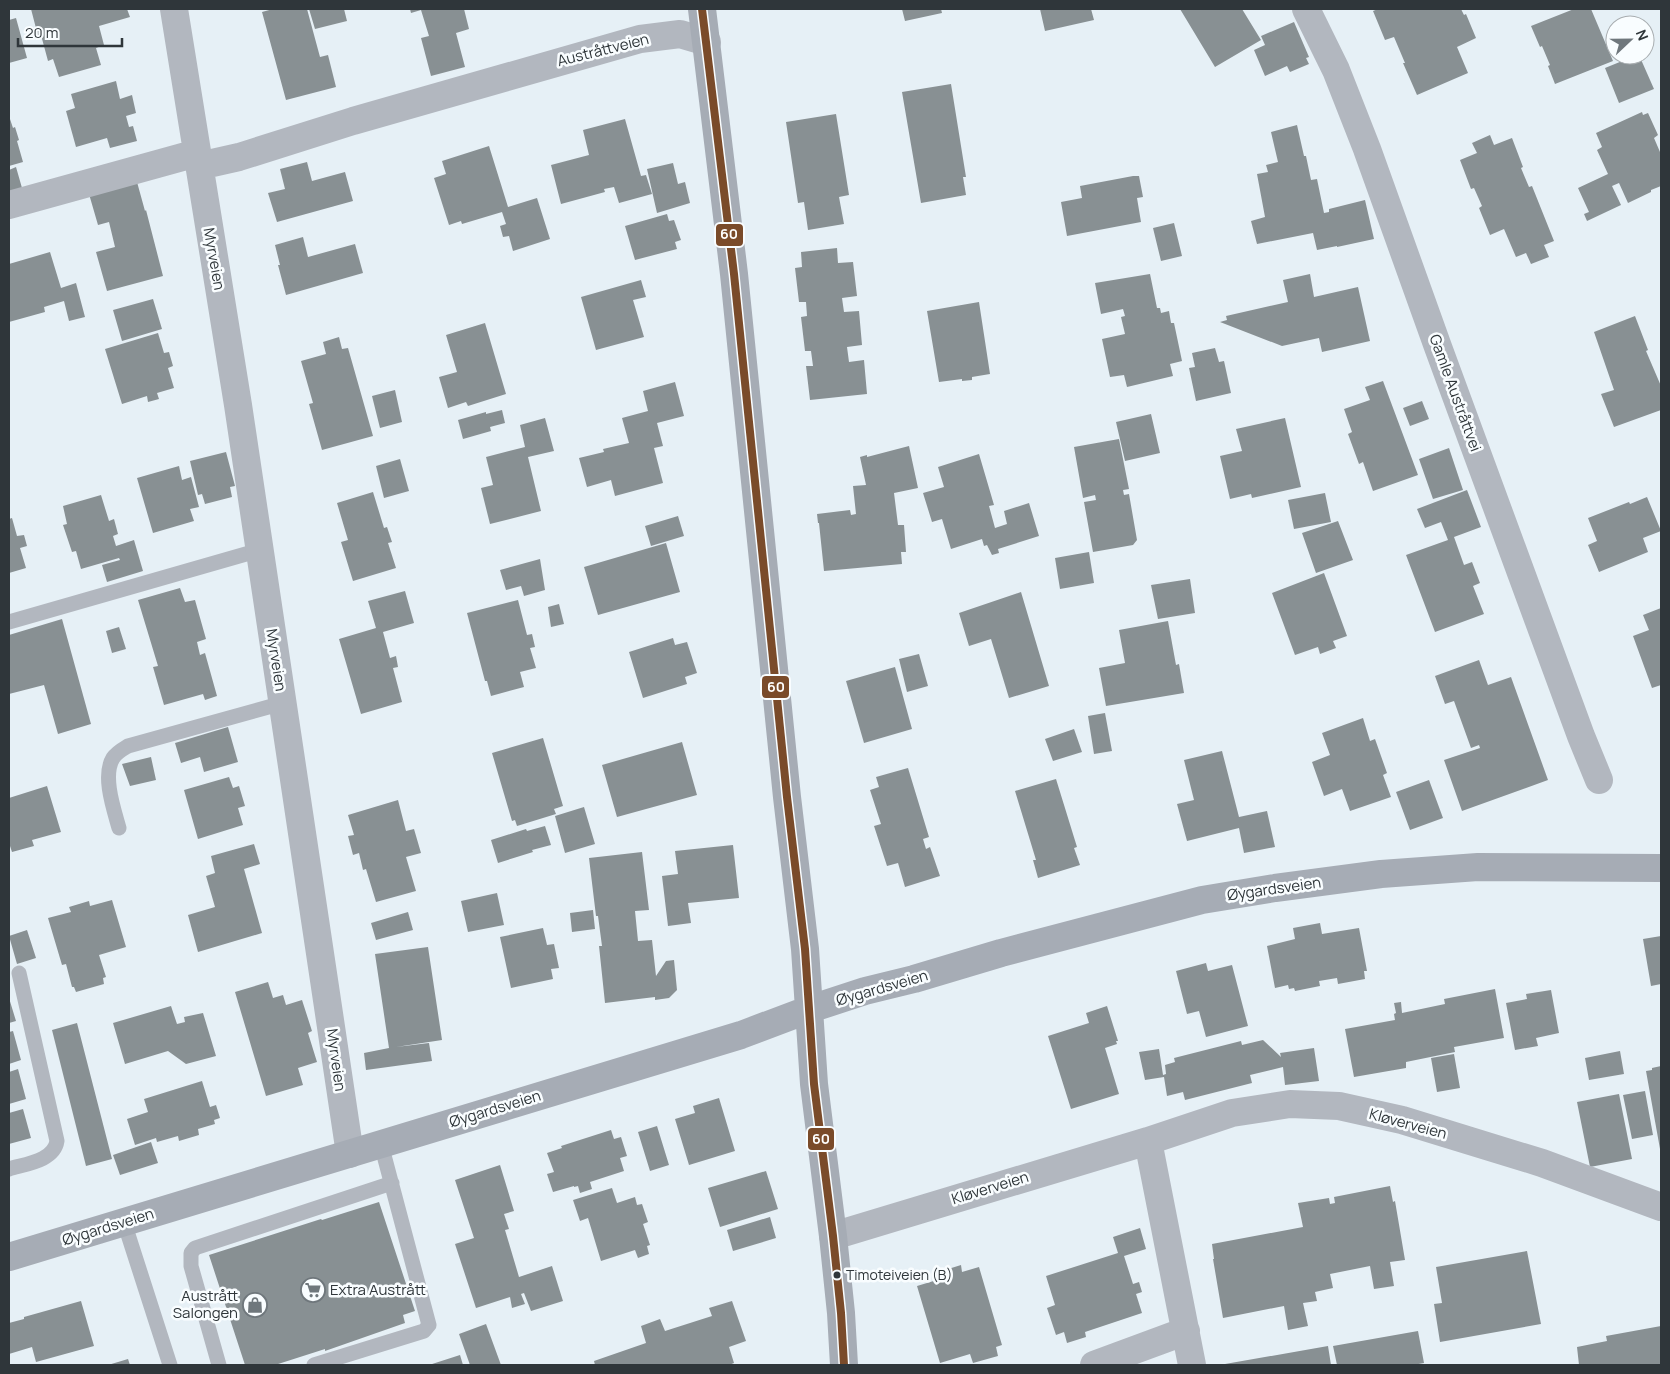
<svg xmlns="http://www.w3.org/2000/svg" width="1670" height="1374" viewBox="0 0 1670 1374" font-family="Manrope,sans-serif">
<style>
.building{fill:#889093}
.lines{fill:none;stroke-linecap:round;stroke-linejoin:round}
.lane{stroke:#b2b7bf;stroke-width:15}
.street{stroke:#b2b7bf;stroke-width:28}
.secondary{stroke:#a6acb5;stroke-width:28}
.bus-1-casing{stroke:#f9fdff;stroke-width:11}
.bus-1{stroke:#7a4b2a;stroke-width:8}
.bus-dot{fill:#2f363a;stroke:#f9fdff;stroke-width:2}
.labels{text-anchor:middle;stroke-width:5;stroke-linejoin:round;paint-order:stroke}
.bus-label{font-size:14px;fill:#2f363a;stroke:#f9fdff;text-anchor:start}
.street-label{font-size:15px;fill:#2f363a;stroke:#f9fdff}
.poi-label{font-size:15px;fill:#2f363a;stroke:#f9fdff;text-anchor:start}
.line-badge{stroke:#f9fdff;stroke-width:2}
.badge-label{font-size:14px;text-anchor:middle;font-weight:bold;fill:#fff}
</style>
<rect width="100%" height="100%" fill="#e6f0f6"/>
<path class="building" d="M31 9H127L130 17 99 26 104 45 96 48 101 65 59 77 53 59 48 61 41 35 38 36Z
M273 9H307L320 57 328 55 336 87 286 100 262 12Z
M309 9H344L347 21 315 29Z
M410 9H464L469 29 456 33 465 67 431 76 421 38 429 36 421 10 411 13Z
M902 9H941L942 13 905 21Z
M1040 9H1091L1094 20 1045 31Z
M1180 9H1242L1261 40 1215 67Z
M1378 9H1461L1464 15 1466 14 1476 38 1457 47 1468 73 1417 95 1403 63H1405L1394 37 1385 40 1373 11Z
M1574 9H1591L1613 61 1555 84 1548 66 1550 65 1542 46 1540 47 1531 26Z
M16 18 27 58 9 63V20Z
M1294 22 1309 57 1306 58 1309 64 1290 72 1287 66 1265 76 1254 50 1265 45 1261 36Z
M1637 55H1639L1654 89 1619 103 1605 68Z
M116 81 120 99 132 95 136 113 126 116 129 127 133 126 137 141 110 148 107 138 76 147 66 111 75 108 71 94Z
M951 84 966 177H963L966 195 921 203 902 92Z
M1642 112 1643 115 1648 113 1658 135 1654 138 1660 152 1661 151V186L1651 190V192L1628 203 1619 183 1612 186 1621 205 1587 221 1584 214 1589 212 1578 188 1608 174 1597 150 1602 147 1596 133Z
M836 114 849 195 839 197 844 224 808 230 804 202 798 203 786 122Z
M9 116 13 128 15 127 19 140 17 141 23 162 9 166Z
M625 119 641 176 646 175 652 194 619 203 614 187 604 189 605 192 561 204 551 165 589 155 583 130Z
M1297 125 1304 156H1306L1311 180 1317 179 1324 213 1329 212V209L1365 200 1374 239 1337 247V246L1317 250 1313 233 1257 244 1251 221 1265 217 1257 174 1268 172 1266 165 1278 162 1271 132Z
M1490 135 1494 145 1512 138 1523 167 1521 168 1529 187 1532 186 1554 241 1544 245 1549 257 1531 264 1526 253 1516 257 1504 229 1490 235 1479 208 1482 206 1474 188 1471 189 1460 160 1477 153 1472 143Z
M489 146 508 207 537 198 550 239 513 251 509 236 503 237 500 226 506 224 502 212 462 224 461 221 449 225 434 178 446 174 442 161Z
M307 162 312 181 345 172 353 201 277 222 268 193 285 189 280 169Z
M673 163 678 184 685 182 690 203 657 213 647 169Z
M16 167 22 188 9 193V170Z
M1133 176H1139L1143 197 1137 198 1141 222 1067 236 1061 202 1082 198 1080 186Z
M137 182 145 211 146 210 163 276 107 291 96 252 115 247 109 222 98 225 89 194Z
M667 214 669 221 674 220 681 240 675 242 677 249 635 260 625 226Z
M1174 223 1182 256 1161 261 1153 228Z
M303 237 308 257 355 244 363 273 286 295 278 265H280L275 245Z
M837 248 838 263 853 262 857 296 842 298 844 312 859 311 862 345 847 347 849 362 864 360 867 394 810 400 806 366H813L811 351H805L801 317 807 316 806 302H799L795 268 802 267 801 252Z
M50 252 61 288 76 283 85 317 69 321 64 301 44 307 45 312 9 322V264Z
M1150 274 1157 308H1160L1161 313 1169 311 1171 323H1174L1182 361 1170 364 1173 376 1127 387 1124 375 1110 377 1102 339 1125 334 1121 317 1125 316 1123 309 1101 314 1095 283Z
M1310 274 1314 297 1358 287 1370 341 1322 352 1319 338 1282 346 1220 322 1227 320 1226 316 1288 302 1283 280Z
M641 280 646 297 633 300 644 337 596 350 581 297Z
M153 299 162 329 122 341 113 310Z
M979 302 990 374 972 377V380L962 381V379L939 382 927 311Z
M1635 316 1648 350 1646 351 1661 386V410L1614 427 1601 394 1614 390 1594 332Z
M485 323 506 394 468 406 466 402 448 408 439 377 457 372 446 335Z
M158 333 164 353 169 352 173 366 168 368 174 388 157 393 159 399 148 402 147 396 122 404 105 349Z
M339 337 342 349 348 348 373 436 322 450 309 404 313 403 301 361 326 354 323 342Z
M1215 348 1219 362 1224 361 1231 393 1196 401 1189 368 1195 367 1192 353Z
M1383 381 1418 475 1373 491 1363 462 1359 464 1348 434 1352 432 1344 409 1370 400 1365 387Z
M675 382 684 416 657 423 663 446 654 448 663 483 615 496 611 480 587 487 579 458 604 452 603 449 629 443 622 418 648 411 643 391Z
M395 390 402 422 380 428 372 396Z
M1422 401 1429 419 1410 426 1403 408Z
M502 410 505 423 490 427 491 431 463 439 458 420 486 412V414Z
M1151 414 1160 453 1125 461 1116 422Z
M545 418 554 451 528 457 541 511 490 524 481 488 493 485 486 457 525 447 520 425Z
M1285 418 1301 487 1252 498 1251 494 1230 499 1220 456 1242 451 1236 429Z
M1119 439 1129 489 1123 490 1124 495 1129 494 1137 540 1133 545 1093 552 1084 502 1096 500 1095 495 1083 498 1074 447Z
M909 446 918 488 894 493 898 525H904L906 552H901L902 564 824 571 819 523H818L817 514 850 510 851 515 856 514 853 486 866 485 860 457 867 455V457Z
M1449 448 1463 490 1433 499 1419 459Z
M226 452 235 486 230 487 232 497 205 504 202 494 198 495 190 461Z
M979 454 994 505 989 506 995 528 1007 524 1004 511 1029 503 1039 536 998 549 999 553 992 555 987 545 984 546 982 539 951 549 942 519 932 522 923 493 944 487 938 467Z
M400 459 409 491 384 498 376 466Z
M179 466 182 480 191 477 199 507 190 509 194 521 153 533 137 478Z
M1467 490 1481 527 1454 537 1464 565 1472 562 1480 583 1473 586 1484 614 1435 632 1406 555 1448 540 1441 522 1425 528 1417 509Z
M373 492 384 528 387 527 392 542 388 543 396 568 353 581 341 542 348 540 337 503Z
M1325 493 1331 522 1294 529 1288 500Z
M101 495 109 521 114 519 118 534 113 536 116 546 134 540 143 571 107 582 102 565 120 560 119 558 81 569 76 551 72 552 63 525 67 524 63 506Z
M1647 497 1661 531 1643 538 1648 552 1599 572 1588 545 1597 541 1588 518 1629 502 1630 504Z
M678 516 684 536 651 546 645 526Z
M12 518 17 536 24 535 27 546 20 548 26 568 9 573V519Z
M1338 521 1353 560 1316 573 1302 533Z
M666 543 680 592 598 615 584 567Z
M1089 552 1094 583 1060 589 1055 558Z
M540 559 545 590 524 596 521 586 506 590 500 570Z
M1324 573 1347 636 1333 641 1336 648 1320 654 1318 647 1295 655 1272 593Z
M1190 579 1195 613 1158 619 1151 585Z
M180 588 185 602 195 600 206 639 197 642 200 655 205 653 217 696 205 700 203 694 164 705 153 667 158 666 138 600Z
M405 591 414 623 383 632 390 658 396 656 398 667 393 668 402 702 361 714 339 639 376 628 368 601Z
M1021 592 1049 686 1009 698 991 639 969 646 959 613Z
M518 600 527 635 532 634 535 647 530 648 536 668 520 672 524 687 491 696 487 681H485L467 613Z
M559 604 564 624 551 627 548 607Z
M1661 608V685L1652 688 1633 636 1649 630 1643 615Z
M62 619 91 724 58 734 44 685 9 694V635Z
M1168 621 1176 665 1179 664 1184 693 1106 706 1099 668 1125 663 1119 630Z
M119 627 126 649 112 653 106 631Z
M673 638 675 645 687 642 697 673 685 677 687 684 643 698 629 652Z
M919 654 928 686 907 692 899 659Z
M1479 660 1488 685 1511 677 1548 780 1462 811 1444 760 1480 748 1479 745 1471 748 1454 701 1445 704 1435 676Z
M895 667 912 729 864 743 846 681Z
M1105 713 1112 751 1094 754 1088 716Z
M1363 718 1370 741 1375 739 1387 773 1383 775 1391 797 1350 811 1342 789 1324 796 1312 762 1330 755 1322 733Z
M228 727 238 762 204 772 200 757 181 763 175 743Z
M1074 729 1082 752 1053 761 1045 739Z
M543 738 563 806 554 809 556 814 517 826 515 820 512 821 492 753Z
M682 742 697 795 617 817 602 765Z
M1222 751 1239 817 1267 811 1275 847 1244 853 1239 828 1187 841 1177 804 1194 800 1184 760Z
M151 757 156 780 130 786 122 764Z
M908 768 929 837 923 839 926 849 930 847 940 876 905 887 898 863 887 866 874 826 881 824 870 790 879 787 876 777Z
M229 777 233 788 239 786 245 806 238 808 243 825 198 839 184 790Z
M1056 779 1077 847 1074 848 1080 865 1038 878 1033 860H1036L1015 791Z
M1429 780 1443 818 1410 830 1396 792Z
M47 786 61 832 32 840 34 846 12 852 10 846 9 847V798Z
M398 800 406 831 414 829 421 853 406 857 416 891 376 902 366 869 363 870 359 853 353 855 348 836 354 835 348 815Z
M584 807 595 844 565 853 555 816Z
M545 826 551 845 532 850 533 852 498 863 491 840 526 829 527 831Z
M254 844 260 864 244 869 262 933 198 952 188 915 215 907 206 876 215 873 211 856Z
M733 845 739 898 688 903 691 923 668 926 662 876 678 874 675 851Z
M642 852 649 910 635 911 638 941 652 940 656 976 666 961 674 960 677 990 669 998 655 1000V997L605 1003 599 946H602L598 916H596L589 858Z
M497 893 504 925 468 932 461 901Z
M112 900 126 947 99 955 106 977 103 978 104 984 76 992 74 987H72L66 964 62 965 48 918 71 912 69 907 89 901 90 906Z
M593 910 595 929 572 932 570 913Z
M408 912 413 930 376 940 371 923Z
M1320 923 1322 934 1359 928 1367 971H1364L1365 979 1338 984 1337 978 1319 981 1320 986 1295 991 1294 988 1289 989 1288 985 1275 988 1267 946 1295 939 1293 928Z
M543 928 547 945 554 944 559 968 551 969 553 979 511 988 500 937Z
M27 930 36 958 17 964 9 936Z
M1661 936V984L1651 986 1643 939Z
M428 947 442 1040 396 1047 429 1043 432 1061 366 1070 364 1053 389 1048 375 954Z
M1206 963 1208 971 1232 965 1248 1026 1206 1037 1199 1011 1187 1014 1176 971Z
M268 982 273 998 283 995 286 1005 302 1000 312 1031 308 1033 317 1062 298 1068 303 1085 266 1096 235 992Z
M1495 989 1504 1038 1454 1047 1455 1052 1406 1062V1068L1354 1077 1345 1029 1395 1020 1394 1014 1396 1013 1394 1003 1401 1002 1402 1013 1445 1004 1444 999Z
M1551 990 1559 1033 1536 1038 1538 1046 1515 1050 1506 1003 1527 999 1526 994Z
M9 998 16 1021 9 1023Z
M171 1006 177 1024 185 1022 184 1017 203 1013 216 1056 186 1064 168 1051 125 1064 113 1023Z
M1107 1006 1118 1041H1116L1117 1044 1105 1048 1119 1094 1071 1109 1048 1036 1089 1023 1086 1013Z
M77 1023 112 1159 86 1166 52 1030Z
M13 1031 21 1060 9 1064V1032Z
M1263 1040 1281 1057 1280 1053 1314 1048 1319 1081 1285 1085 1283 1067 1250 1075 1252 1083 1185 1100 1183 1092 1167 1096 1164 1077 1145 1080 1139 1052 1159 1049 1163 1075 1166 1074 1165 1065 1175 1062 1174 1058 1241 1041 1242 1045Z
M1620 1051 1624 1074 1589 1080 1585 1058Z
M1454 1054 1460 1088 1437 1092 1431 1058Z
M1661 1066V1148L1660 1149 1646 1071 1652 1070V1068Z
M18 1069 26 1099 9 1104V1072Z
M202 1081 210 1107 216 1105 220 1118 214 1120 215 1124 198 1129 199 1135 179 1141 178 1136 157 1142 156 1138 135 1145 127 1119 148 1112 144 1099Z
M1645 1091 1653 1135 1632 1139 1623 1095Z
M1619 1094 1632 1159 1590 1167 1577 1102Z
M719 1098 735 1151 689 1165 675 1119 695 1113 693 1106Z
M23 1109 31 1138 9 1144V1113Z
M657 1126 669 1165 650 1171 638 1132Z
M611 1130 614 1139 621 1137 627 1156 620 1158 624 1171 590 1182 592 1189 580 1193 578 1186 574 1187V1186L553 1192 547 1174 554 1172 547 1153 562 1148 561 1146Z
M151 1142 158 1163 120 1175 113 1155Z
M500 1165 514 1211 504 1214 509 1229 505 1230 519 1277 552 1266 563 1301 531 1311 524 1293 521 1294 525 1304 512 1308 510 1297 476 1308 455 1244 474 1238 455 1180Z
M766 1171 778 1209 720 1227 708 1188Z
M1390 1186 1393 1202 1395 1201 1405 1260 1390 1262 1394 1286 1374 1289 1370 1266 1330 1274 1333 1288 1315 1292 1317 1301 1303 1303 1308 1326 1288 1330 1284 1306 1223 1318 1213 1259H1214L1212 1244 1303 1227 1298 1203 1329 1198 1330 1204 1335 1203 1334 1197Z
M612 1188 617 1203 635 1197 637 1205 642 1204 648 1222 643 1224 650 1245 647 1246 649 1254 638 1258 635 1250 601 1261 588 1218 580 1221 573 1200Z
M379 1202 415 1311 403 1315 405 1323 325 1351V1349L275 1365H245L209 1255 321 1219 322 1220Z
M770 1217 776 1238 733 1251 727 1230Z
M1140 1228 1146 1249 1124 1256 1133 1284 1139 1282 1142 1292 1136 1294 1142 1313 1085 1332 1086 1337 1067 1343 1064 1332 1056 1335 1047 1308 1055 1305 1046 1276 1118 1253 1113 1237Z
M1527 1251 1541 1324 1440 1342 1434 1304 1442 1303 1436 1267Z
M961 1265 962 1272 979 1267 1002 1345 996 1347 998 1356 973 1363 970 1354 940 1363 917 1286 947 1277 945 1270Z
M81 1301 94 1346 36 1362 32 1347 9 1354V1323L24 1319V1317Z
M732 1301 746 1341 729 1347 734 1363 729 1365H595L594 1361 646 1343 641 1326 660 1319 665 1331 712 1316 709 1308Z
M486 1324 501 1365H470L459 1334Z
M1661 1326V1365H1579L1577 1347 1607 1341 1606 1336Z
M1418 1331 1424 1363 1413 1365H1337L1333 1346Z
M1328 1346 1331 1365H1225V1364Z
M460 1355 463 1365H429Z
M128 1359 130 1365H108Z"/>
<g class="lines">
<path class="lane" d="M9 622 260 550
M119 828C114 810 102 776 113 758 117 752 123 749 128 746L283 703
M9 1169C25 1164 54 1161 57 1141L19 973
M124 1222 170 1365
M219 1365 191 1266V1253L195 1248 392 1183
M314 1365 424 1331 429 1325 381 1144"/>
<path class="street" d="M174 9 238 405 350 1154
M1306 9 1336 70 1367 149 1438 347 1581 736 1599 780
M199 166 239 157 353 121 640 39 680 34 707 42
M9 205 197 153
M1148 1141 1232 1113 1290 1104 1339 1106 1402 1120 1542 1163 1661 1207
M833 1236 1148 1141 1192 1365
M1094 1365 1186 1331"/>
<path class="secondary" d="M702 9 734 274 787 797 805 949 814 1084 833 1236 841 1313 844 1365
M9 1257 741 1035 810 1009 865 991 914 979 1001 953 1202 900 1275 888 1381 874 1478 867 1661 868"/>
<defs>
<path id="bus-1" d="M702 9 734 274 787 797 805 949 814 1084 833 1236 841 1313 844 1365"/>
</defs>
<use href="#bus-1" class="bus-1-casing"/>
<use href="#bus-1" class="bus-1"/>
</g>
<defs>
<symbol id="supermarket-ring" viewBox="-11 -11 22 22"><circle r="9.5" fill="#f9fdff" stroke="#6f777c" stroke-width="1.5"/><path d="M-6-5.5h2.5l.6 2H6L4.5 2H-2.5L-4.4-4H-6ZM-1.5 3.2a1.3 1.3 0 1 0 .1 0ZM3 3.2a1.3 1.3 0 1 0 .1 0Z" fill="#6f777c"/></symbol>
<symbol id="shop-ring" viewBox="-11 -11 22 22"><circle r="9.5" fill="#f9fdff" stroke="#6f777c" stroke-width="1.5"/><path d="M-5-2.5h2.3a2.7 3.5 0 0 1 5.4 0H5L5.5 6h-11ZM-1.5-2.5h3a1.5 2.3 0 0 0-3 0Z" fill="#6f777c"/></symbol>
</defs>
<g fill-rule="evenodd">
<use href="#supermarket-ring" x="299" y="1276" width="28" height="28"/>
<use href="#shop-ring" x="241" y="1291" width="28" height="28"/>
</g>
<circle class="bus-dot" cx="837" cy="1275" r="4.5"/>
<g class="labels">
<g class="bus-label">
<text x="846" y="1280">Timoteiveien (B)</text>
</g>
<g class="street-label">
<text transform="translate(603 50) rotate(-14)" y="5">Austråttveien</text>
<text transform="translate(214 259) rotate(80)" y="5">Myrveien</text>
<text transform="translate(1455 393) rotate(70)" y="5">Gamle Austråttvei</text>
<text transform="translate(276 660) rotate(81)" y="5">Myrveien</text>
<text transform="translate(1274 889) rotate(-8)" y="5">Øygardsveien</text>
<text transform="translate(882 988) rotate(-16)" y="5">Øygardsveien</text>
<text transform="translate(336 1060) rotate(82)" y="5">Myrveien</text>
<text transform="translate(495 1109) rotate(-17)" y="5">Øygardsveien</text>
<text transform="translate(1408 1124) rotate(15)" y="5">Kløverveien</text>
<text transform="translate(990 1188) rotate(-17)" y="5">Kløverveien</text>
<text transform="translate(108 1227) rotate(-17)" y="5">Øygardsveien</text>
</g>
<g class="poi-label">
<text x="330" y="1295">Extra Austrått</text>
<text x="238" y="1301" text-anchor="end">Austrått<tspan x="238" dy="17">Salongen</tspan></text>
</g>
</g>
<g class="line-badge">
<rect x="715" y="223" width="29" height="24" rx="5" fill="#7a4b2a"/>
<rect x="761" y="675" width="29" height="24" rx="5" fill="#7a4b2a"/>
<rect x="807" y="1127" width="28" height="24" rx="5" fill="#7a4b2a"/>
</g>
<g class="badge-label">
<text x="729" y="239">60</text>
<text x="776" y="692">60</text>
<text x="821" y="1144">60</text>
</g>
<rect width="1670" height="1374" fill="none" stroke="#2f363a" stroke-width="20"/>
<g transform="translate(1630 40) rotate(68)"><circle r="24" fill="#f9fdff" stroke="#a8adb0"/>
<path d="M0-4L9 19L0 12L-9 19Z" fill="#6f777c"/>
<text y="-8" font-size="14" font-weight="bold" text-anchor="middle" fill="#2f363a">N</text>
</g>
<path d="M18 38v8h104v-8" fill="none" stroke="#2f363a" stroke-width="2.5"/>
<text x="25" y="38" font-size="15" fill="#2f363a" stroke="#f9fdff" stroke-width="4" paint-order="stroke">20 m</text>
</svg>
